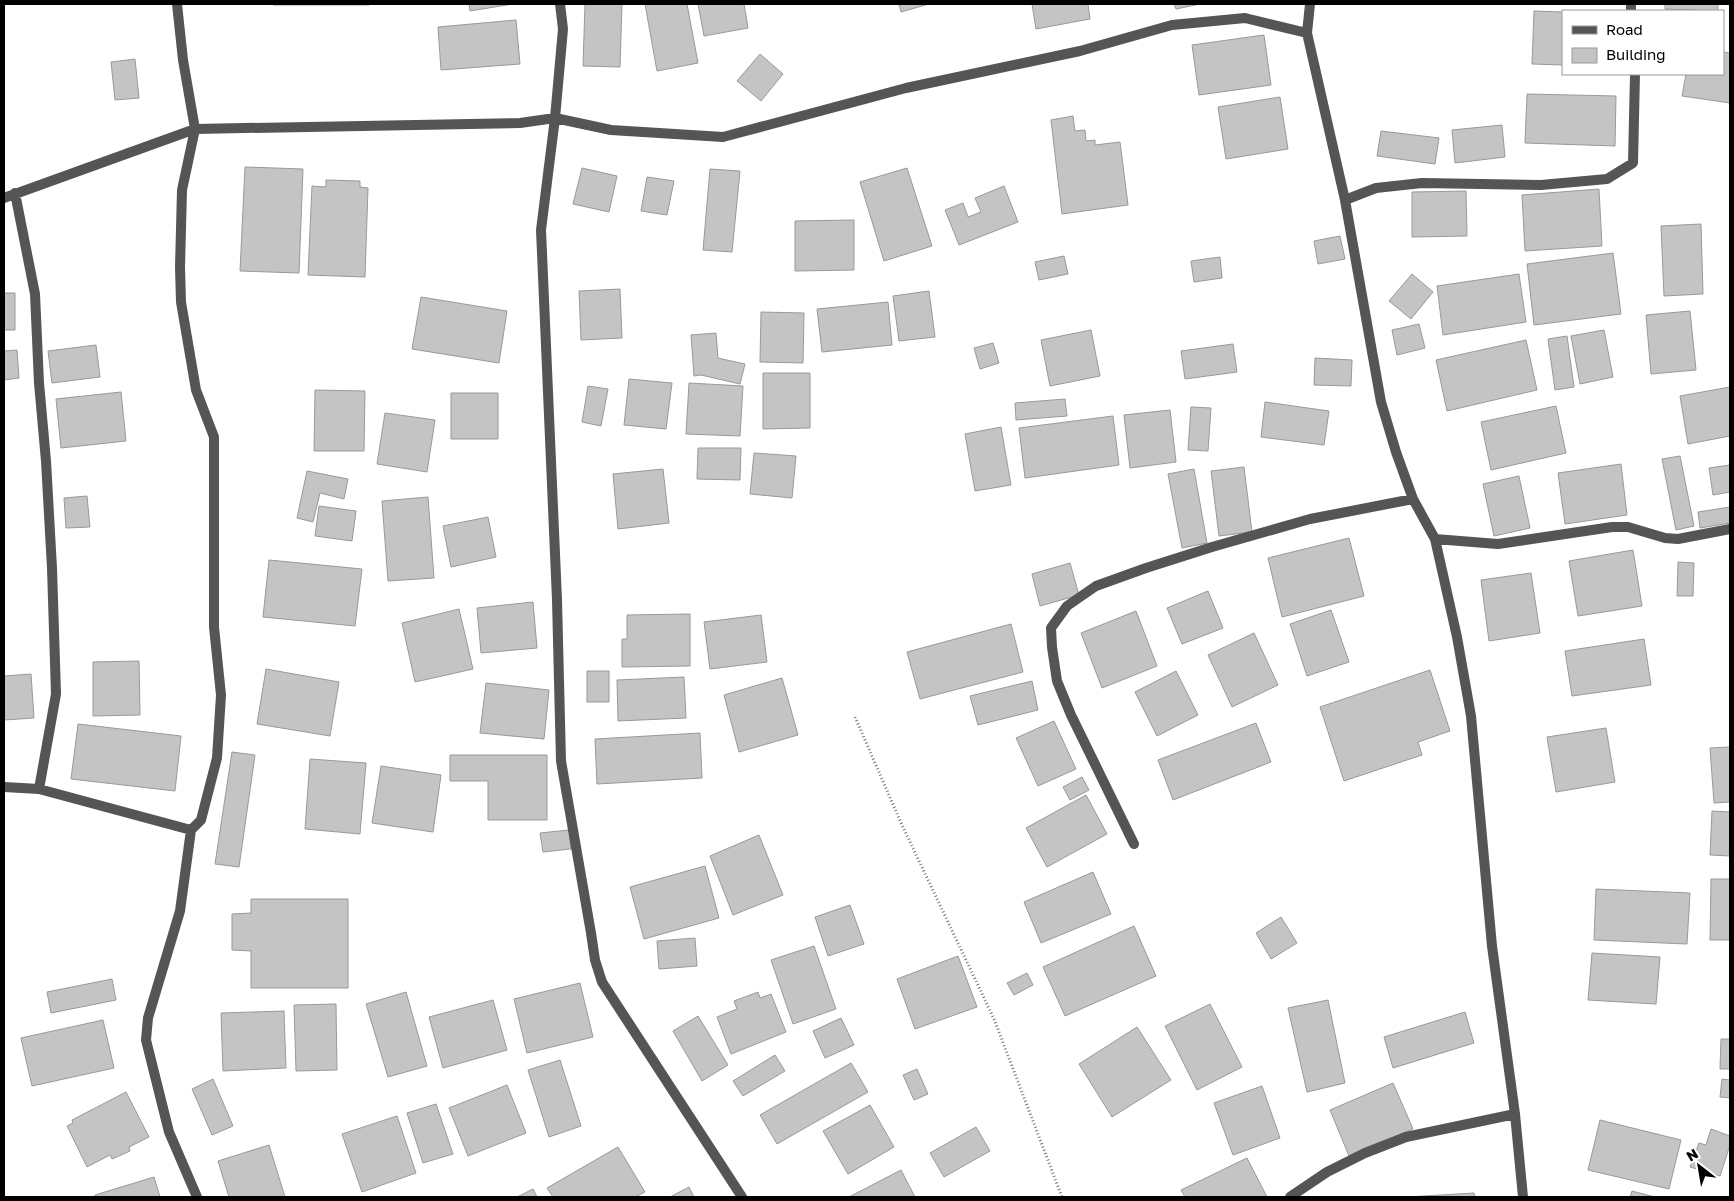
<svg xmlns="http://www.w3.org/2000/svg" width="1734" height="1201" viewBox="0 0 1734 1201" font-family="'Golos Text',sans-serif">
<style>
.building{fill:#c4c4c4;stroke:#999}
.lines{fill:none;stroke-linecap:round;stroke-linejoin:round}
.path{stroke:#777;stroke-width:3;stroke-dasharray:1 2.5;stroke-linecap:butt}
.street{stroke:#555;stroke-width:10}
</style>
<rect width="100%" height="100%" fill="#fff"/>
<path class="building" d="M273 4H369V5H273Z
M469 4H513L470 11Z
M585 4H622L620 67 583 66Z
M645 4H687L698 63 657 71Z
M698 4H744L748 28 704 36Z
M899 4H929L901 12Z
M1032 4H1088L1090 19 1036 29Z
M1174 4H1200L1176 9Z
M1665 4H1718V11L1665 9Z
M1534 11 1563 12V65L1532 64Z
M516 20 520 64 441 70 438 27Z
M1264 35 1271 85 1199 95 1192 45Z
M1723 52 1730 53V103L1682 96 1686 74H1723Z
M760 54 783 74 761 101 737 81Z
M135 59 139 98 115 100 111 62Z
M1527 94 1616 96 1615 146 1525 143Z
M1280 97 1288 149 1226 159 1218 107Z
M1073 116 1075 131 1085 130 1086 141 1095 140V145L1120 142 1128 205 1062 214 1051 120Z
M1502 125 1505 157 1455 163 1452 130Z
M1381 131 1439 138 1435 164 1377 156Z
M245 167 303 169 299 273 240 271Z
M582 168 617 176 609 212 573 204Z
M907 168 932 246 884 261 860 182Z
M710 169 740 171 732 252 703 250Z
M647 177 674 181 667 215 641 211Z
M326 180 360 181V187L368 188 365 277 308 275 312 186 326 187Z
M1004 186 1018 222 959 245 945 210 963 203 968 217 981 212 975 198Z
M1599 189 1602 246 1525 251 1522 195Z
M1466 191 1467 236 1412 237V192Z
M854 220V270L795 271V221Z
M1701 224 1703 294 1664 296 1661 226Z
M1340 236 1345 259 1318 264 1314 241Z
M1613 253 1621 314 1534 325 1527 264Z
M1064 256 1068 274 1039 280 1035 262Z
M1220 257 1222 278 1194 282 1191 261Z
M1412 274 1433 292 1411 319 1389 301Z
M1519 274 1526 322 1443 335 1437 286Z
M620 289 622 338 581 340 579 291Z
M929 291 935 337 899 341 893 296Z
M4 293H15V330H4Z
M421 297 507 311 499 363 412 349Z
M888 302 892 345 822 352 817 309Z
M1690 311 1696 370 1651 374 1646 315Z
M761 312 804 313 803 363 760 362Z
M1419 324 1425 348 1397 355 1392 330Z
M1091 330 1100 376 1050 386 1041 340Z
M1604 330 1613 377 1580 384 1571 336Z
M716 333 718 358 745 364 740 384 701 375 694 376 691 335Z
M1567 336 1574 387 1555 390 1548 339Z
M1526 340 1537 390 1447 411 1436 360Z
M993 343 999 363 980 369 974 348Z
M1233 344 1237 372 1185 379 1181 351Z
M96 345 100 377 52 383 48 351Z
M17 350 19 378 4 380V351Z
M1315 358 1352 360 1351 386 1314 385Z
M763 373H810V428L763 429Z
M629 379 672 383 666 429 624 425Z
M689 383 743 386 740 436 686 434Z
M588 386 608 389 601 426 582 422Z
M1730 387V436L1688 444 1680 396Z
M315 390 365 391 364 451H314Z
M121 392 126 441 61 448 56 399Z
M451 393H498V439H451Z
M1065 399 1067 416 1016 420 1015 403Z
M1265 402 1329 411 1324 445 1261 437Z
M1556 406 1566 453 1491 470 1481 422Z
M1191 407 1211 408 1208 451 1188 450Z
M1170 410 1176 462 1130 468 1124 415Z
M385 413 435 420 427 472 377 464Z
M1113 416 1119 465 1025 478 1019 428Z
M1001 427 1011 485 975 491 965 434Z
M698 448H741L740 480 697 479Z
M754 453 796 456 792 498 750 494Z
M1680 456 1694 526 1676 530 1662 459Z
M1621 464 1627 515 1565 524 1558 473Z
M1730 465V492L1713 495 1709 468Z
M1244 467 1252 532 1219 536 1211 471Z
M663 469 669 523 618 529 613 474Z
M1194 469 1207 543 1182 548 1168 474Z
M307 471 348 479 344 499 320 493 313 522 297 518Z
M1519 476 1530 528 1494 536 1483 484Z
M87 496 90 527 66 528 64 498Z
M428 497 434 578 388 581 382 501Z
M319 506 356 511 352 541 315 536Z
M1730 507V523L1700 528 1698 512Z
M488 517 496 557 451 567 443 526Z
M1349 538 1364 596 1282 617 1268 558Z
M1633 550 1642 606 1578 616 1569 561Z
M269 560 362 569 355 626 263 617Z
M1678 562 1694 563 1693 596H1677Z
M1070 563 1079 595 1040 606 1032 574Z
M1531 573 1540 633 1489 641 1481 580Z
M1208 591 1223 628 1182 644 1167 608Z
M533 602 537 648 481 653 477 608Z
M459 609 473 669 415 682 402 623Z
M1331 610 1349 662 1307 676 1290 624Z
M1136 611 1157 666 1102 688 1081 633Z
M690 614V666L622 667V639H627V615Z
M761 615 767 662 710 669 704 622Z
M1011 624 1023 672 920 699 907 652Z
M1254 633 1278 685 1232 707 1208 655Z
M1644 639 1651 685 1572 696 1565 651Z
M139 661 140 715 93 716V662Z
M266 669 339 682 330 736 257 724Z
M1430 670 1450 731 1418 742 1422 755 1344 781 1320 707Z
M587 671H609V702H587Z
M1176 671 1198 715 1157 736 1135 692Z
M31 674 34 718 4 720V676Z
M684 677 686 718 618 721 617 680Z
M782 678 798 735 739 752 724 695Z
M1032 681 1038 710 978 725 970 696Z
M486 683 549 690 544 739 480 733Z
M1054 721 1076 769 1038 786 1016 738Z
M1256 723 1271 762 1173 800 1158 760Z
M78 724 181 736 175 791 71 779Z
M1606 728 1615 782 1556 792 1547 737Z
M700 733 702 778 597 784 595 739Z
M1730 747V802L1714 803 1710 748Z
M232 752 255 755 239 867 215 864Z
M450 755H547V820H488V781H450Z
M310 759 366 763 360 834 305 829Z
M381 766 441 775 433 832 372 823Z
M1082 777 1089 790 1070 800 1063 787Z
M1086 795 1107 834 1047 867 1026 828Z
M1712 811 1730 812V856L1710 855Z
M569 830 571 849 543 852 540 833Z
M759 835 783 895 733 915 710 856Z
M705 866 719 918 644 939 630 887Z
M1093 872 1111 914 1041 943 1024 902Z
M1711 879H1730V940H1710Z
M1596 889 1690 893 1687 944 1594 940Z
M251 899H348V988H251V951L232 950V914L251 913Z
M850 905 864 944 828 956 815 917Z
M1281 917 1297 943 1271 959 1256 933Z
M1134 926 1156 976 1065 1016 1043 967Z
M695 938 697 966 659 969 657 941Z
M814 946 836 1009 793 1024 771 960Z
M1592 953 1660 957 1656 1004 1588 1000Z
M958 956 977 1007 915 1029 897 979Z
M1027 973 1033 985 1014 995 1007 983Z
M112 979 116 1000 51 1013 47 992Z
M580 983 593 1037 527 1053 514 999Z
M406 992 427 1066 388 1077 366 1004Z
M758 992 760 998 771 994 786 1032 731 1054 717 1017 737 1009 734 1001Z
M493 1000 507 1050 443 1068 429 1017Z
M1328 1000 1345 1083 1307 1092 1288 1008Z
M336 1004 337 1070 296 1071 294 1005Z
M1210 1004 1242 1067 1197 1090 1165 1026Z
M284 1011 286 1068 223 1071 221 1013Z
M1465 1012 1474 1043 1393 1068 1384 1037Z
M698 1016 728 1065 702 1081 673 1031Z
M841 1018 854 1045 825 1058 813 1031Z
M103 1020 114 1068 32 1086 21 1038Z
M1137 1027 1171 1080 1112 1117 1079 1064Z
M1721 1039H1730V1069H1720Z
M775 1055 785 1071 743 1096 733 1081Z
M560 1060 581 1126 549 1137 528 1070Z
M851 1063 868 1092 777 1144 760 1115Z
M917 1069 928 1094 914 1100 903 1075Z
M213 1079 233 1126 212 1135 192 1089Z
M1722 1079 1730 1080V1098L1720 1097Z
M1393 1083 1413 1129 1349 1156 1330 1110Z
M507 1085 526 1133 468 1156 449 1108Z
M1262 1086 1280 1138 1233 1155 1214 1103Z
M126 1092 149 1137 129 1147 130 1151 112 1159 110 1155 87 1167 67 1126 73 1123 72 1120Z
M436 1104 453 1154 423 1163 407 1113Z
M870 1105 894 1147 848 1174 823 1131Z
M397 1116 416 1173 362 1192 342 1134Z
M1600 1120 1681 1140 1669 1189 1588 1170Z
M976 1127 990 1151 944 1177 930 1153Z
M1711 1129 1730 1136V1145L1720 1176 1690 1167 1699 1143 1706 1145Z
M269 1145 285 1197H229L218 1161Z
M618 1147 645 1192 635 1197H553L547 1188Z
M1247 1158 1267 1197H1185L1181 1190Z
M901 1170 915 1197H849Z
M154 1177 160 1197H95V1195Z
M689 1187 694 1197H670Z
M533 1189 537 1197H517Z
M1632 1191 1655 1197H1630Z
M1474 1193 1475 1197H1407Z"/>
<g class="lines">
<path class="path" d="M855 717 902 825 994 1019 1062 1197"/>
<path class="street" d="M177 4 183 60 195 129 182 190 180 267 181 302 196 390 214 437V627L221 695 217 758 201 820 191 830 180 911 148 1018 146 1040 169 1132 197 1197
M560 4 563 29 555 118 541 230 557 600 561 761 591 933 595 960 602 982 742 1197
M1310 4 1307 33 1345 200 1381 402 1396 452 1413 499 1435 539 1457 637 1471 716 1492 946 1515 1114 1523 1197
M1631 4V11
M15 193 35 294 39 383 46 461 52 568 56 694 39 789
M4 198 195 129 520 123 555 118 611 130 723 137 906 88 1080 51 1172 25 1245 18 1307 33
M1345 200 1376 188 1422 183 1541 185 1607 179 1633 163 1635 74
M1435 539 1498 544 1612 527H1628L1665 538 1678 539 1730 529
M4 787 39 789 191 830
M1134 844 1071 715 1057 681 1052 647 1051 628 1067 606 1096 586 1146 568 1212 547 1310 519 1413 499
M1290 1197 1327 1172 1365 1153 1406 1137 1515 1114"/>
</g>
<rect width="1734" height="1201" fill="none" stroke="#000000" stroke-width="10"/>
<rect x="1562" y="10" width="162" height="65" fill="#ffffff" stroke="#999999"/>
<rect x="1572" y="26" width="25" height="8" fill="#555555" stroke="#999999"/>
<text x="1606" y="35" font-size="15" fill="#000000">Road</text>
<rect x="1572" y="48" width="25" height="15" fill="#c4c4c4" stroke="#999999"/>
<text x="1606" y="60" font-size="15" fill="#000000">Building</text>
<g transform="translate(1699 1166) rotate(329)" stroke="#ffffff" stroke-width="4" paint-order="stroke">
<path d="M0-4L9 19L0 12L-9 19Z" fill="#000000"/>
<text y="-8" font-size="14" font-weight="bold" text-anchor="middle" fill="#000000">N</text>
</g>
</svg>
